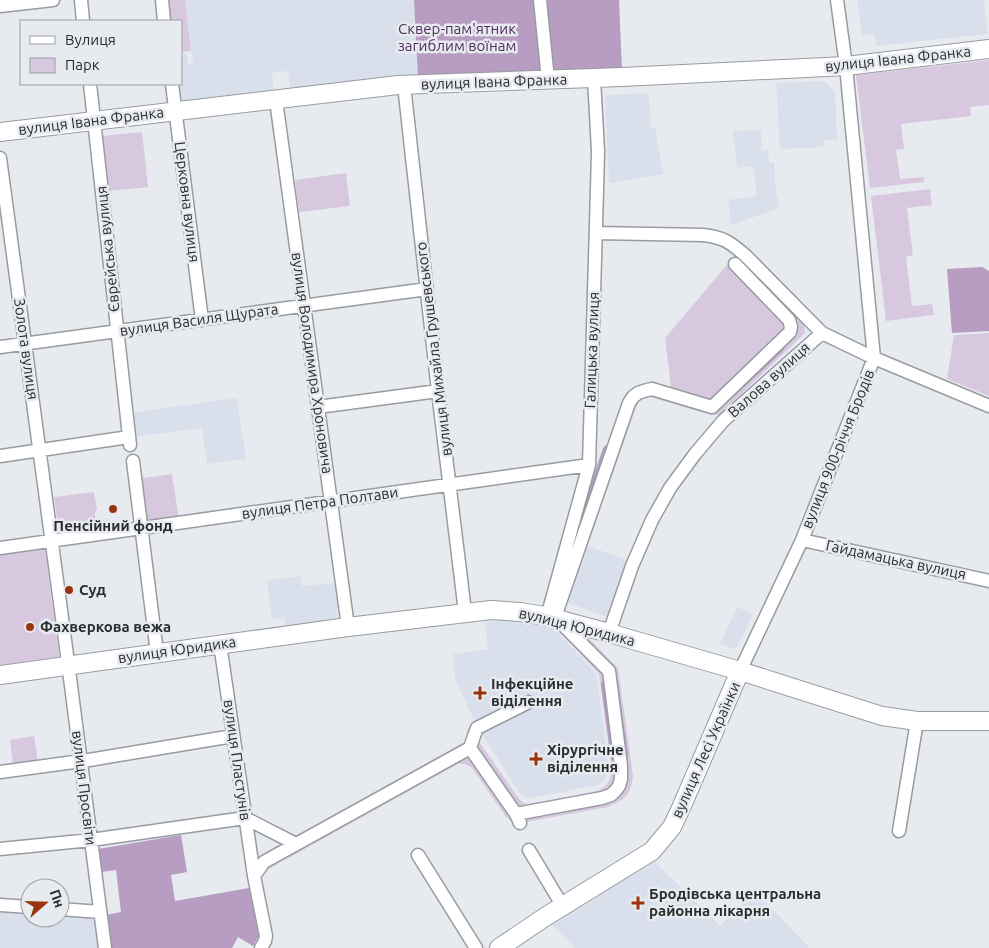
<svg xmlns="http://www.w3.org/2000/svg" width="989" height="948" viewBox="0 0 989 948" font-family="Ubuntu,sans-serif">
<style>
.built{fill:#d9e0ec}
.green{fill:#d8c8df}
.forest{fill:#b69dc1}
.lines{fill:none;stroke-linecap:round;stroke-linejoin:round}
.street-casing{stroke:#989ba0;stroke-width:15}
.secondary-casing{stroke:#989ba0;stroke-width:20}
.street{stroke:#fff;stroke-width:12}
.secondary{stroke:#fff;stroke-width:18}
.poi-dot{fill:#9a340e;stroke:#e7ebf0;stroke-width:2}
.labels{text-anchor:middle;stroke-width:5;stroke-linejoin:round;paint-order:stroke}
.park-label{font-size:15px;fill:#502e5d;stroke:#e7ebf0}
.street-label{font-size:15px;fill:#2b2c2e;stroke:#e7ebf0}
.poi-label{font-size:15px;font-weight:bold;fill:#2b2c2e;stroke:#e7ebf0;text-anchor:start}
</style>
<rect width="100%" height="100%" fill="#e7ebf0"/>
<path class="built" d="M185 0H414L418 78 397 79 396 76 290 89 288 71 272 73 274 90 179 101 177 84H181V55L187 54 188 64 193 63Z
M857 0H984L988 34 876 46 874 33 862 35Z
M824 81 835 92 837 140H824V147L780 149 776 83Z
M649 93 651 128H655L663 174 609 183 605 95Z
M761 130 762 150H768L769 163H774L776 194 780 208 731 225 728 200 757 196 753 166 737 168 733 131Z
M237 398 246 459 207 464 202 428 132 437 129 413Z
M588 546 627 560 607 617 568 603Z
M301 576 302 586 334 583 338 609 335 612 339 616 333 623 328 620 325 624 309 626 308 622 285 625 284 617 272 619 267 580Z
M737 607 753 614 738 646 732 649 720 644Z
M508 617 548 622 597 675 608 764 606 778 603 781 598 785 531 798 521 795 478 728 455 680 453 654 488 649 485 623Z
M650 857 720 926 755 891 809 947 808 948H575L550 922Z
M0 910 30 912V918H60V914L94 916 98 948H0Z"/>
<path class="green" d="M164 0H185L191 51 181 52V21H167Z
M989 60V105L970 107 971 116 901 124 904 149 896 150 900 179 924 177V182L870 188 856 75Z
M142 132 148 187 108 191 102 136Z
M346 173 350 206 299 212 295 180Z
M930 189 932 205 907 208 913 255 906 257 912 306 932 304 934 315 886 321 871 196Z
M737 254 804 323 805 332 802 336 719 415H711L651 397 643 399 637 404 564 613 618 668 633 775C631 796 625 799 608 807L520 823H513L506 817 472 768C467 764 464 763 458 764L265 871 262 854 466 741 475 740 480 743 519 799 524 803 528 804 593 792C610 787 611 779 611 763L599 674 549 621 622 408 655 384 671 387 665 338 726 266Z
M989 333V396L947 379 954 335Z
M172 474 179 520 144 525 138 479Z
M94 492 97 509 95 512V516L98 521 99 528 59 533 54 497Z
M45 549 59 657 0 665V555Z
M34 736 38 762 13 765 10 740Z"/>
<path class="forest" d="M414 0H619L622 70 418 78Z
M982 267 989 271V331L952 333 947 269Z
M783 347 784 349 783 351 729 401 726 402 724 401Z
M606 445 608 446 562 591 579 519 603 448Z
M614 679H617L618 682 628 755 627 758 625 759Z
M602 681H605L615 760 613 761 611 759 601 685Z
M602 804 601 806 527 819H525L523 816Z
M181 835 187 872 171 875 175 901 249 888 259 936 253 946 238 937 232 948H111L106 915 121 912 116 870 101 872 98 849Z"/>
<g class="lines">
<defs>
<path id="street" d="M81 0 83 21
M162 0 164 21
M540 0 548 80
M0 6 53 0
M90 84 130 445
M172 84 202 320
M404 85 438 391 465 612
M276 100 348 627
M0 158 67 655 105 948
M596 233 703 235C723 237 730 242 746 256L822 333 723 421 695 454 670 488 652 520 632 566 609 633
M822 333 874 358 989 406
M0 347 427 289
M318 407 438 391
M0 456 129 437
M133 461 157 653
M802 540 989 581
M0 548 589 465
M556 614 629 403 633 397 638 393 647 390 652 389 712 407 790 332 791 327 789 320 735 264
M547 617 589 465 597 190 598 151 594 78
M220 644 254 876 266 936 265 941 261 948
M740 671 802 540 874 358 846 66 837 0
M470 748 516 814 520 823
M470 748 474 736 477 728 529 702
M0 772 89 760 233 736
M516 814 602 798 611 795 616 790 619 786 621 779V766L609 671 558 620
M899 831 917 721
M0 849 91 840 245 818 296 844
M529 850 562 905
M418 855 476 948
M254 876 264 862 470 748
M0 905 30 907
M60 909 100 912"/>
<path id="secondary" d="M0 132 398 85 622 77 846 66 989 49
M0 675 348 627 491 610 520 612 545 616 609 633 740 671 882 716 917 721H989
M499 948 545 917 652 851 672 827 681 808 740 671"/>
</defs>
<use href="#street" class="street-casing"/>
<use href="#secondary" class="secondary-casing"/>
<use href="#street" class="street"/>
<use href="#secondary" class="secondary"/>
</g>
<g class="poi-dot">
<circle cx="113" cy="509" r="5"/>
<circle cx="69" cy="590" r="5"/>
<circle cx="30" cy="627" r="5"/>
<path d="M477.5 685.5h5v5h5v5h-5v5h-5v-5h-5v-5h5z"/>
<path d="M533.5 751.5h5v5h5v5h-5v5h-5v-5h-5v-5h5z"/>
<path d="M635.5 895.5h5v5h5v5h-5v5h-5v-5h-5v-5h5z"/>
</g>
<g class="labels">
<g class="park-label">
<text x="457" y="34">Сквер-пам'ятник<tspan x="457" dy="17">загиблим воїнам</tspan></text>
</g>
<g class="street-label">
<text transform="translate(898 59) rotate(-6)" y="5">вулиця Івана Франка</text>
<text transform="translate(494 82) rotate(-2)" y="5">вулиця Івана Франка</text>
<text transform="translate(91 121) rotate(-7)" y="5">вулиця Івана Франка</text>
<text transform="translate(187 202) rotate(83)" y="5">Церковна вулиця</text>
<text transform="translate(108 249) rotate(-96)" y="5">Єврейська вулиця</text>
<text transform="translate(199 320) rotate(-8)" y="5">вулиця Василя Щурата</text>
<text transform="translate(26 349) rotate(82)" y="5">Золота вулиця</text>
<text transform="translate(434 349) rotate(-97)" y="5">вулиця Михайла Грушевського</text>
<text transform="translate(592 350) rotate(-88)" y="5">Галицька вулиця</text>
<text transform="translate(312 363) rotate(82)" y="5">вулиця Володимира Хроновича</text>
<text transform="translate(769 380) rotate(-42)" y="5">Валова вулиця</text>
<text transform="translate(838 449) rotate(-68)" y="5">вулиця 900-річчя Бродів</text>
<text transform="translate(320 503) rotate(-8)" y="5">вулиця Петра Полтави</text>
<text transform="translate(896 560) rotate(12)" y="5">Гайдамацька вулиця</text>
<text transform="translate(577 627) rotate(14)" y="5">вулиця Юридика</text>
<text transform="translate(177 650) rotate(-8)" y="5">вулиця Юридика</text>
<text transform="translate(706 750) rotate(-66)" y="5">вулиця Лесі Українки</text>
<text transform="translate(237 760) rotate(82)" y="5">вулиця Пластунів</text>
<text transform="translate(84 788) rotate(83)" y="5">вулиця Просвіти</text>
</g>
<g class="poi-label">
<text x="113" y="531" text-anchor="middle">Пенсійний фонд</text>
<text x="79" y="595">Cуд</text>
<text x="40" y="632">Фахверкова вежа</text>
<text x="491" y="689">Інфекційне<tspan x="491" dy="17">віділення</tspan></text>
<text x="547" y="755">Хірургічне<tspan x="547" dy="17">віділення</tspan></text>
<text x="649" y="899">Бродівська центральна<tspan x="649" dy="17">районна лікарня</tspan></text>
</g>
</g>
<rect x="20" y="20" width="162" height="65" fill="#e7ebf0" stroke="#9c9fa2"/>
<rect x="30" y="36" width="25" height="8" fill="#ffffff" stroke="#9c9fa2"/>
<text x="65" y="45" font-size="15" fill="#2b2c2e">Вулиця</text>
<rect x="30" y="58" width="25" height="15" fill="#d8c8df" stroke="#9c9fa2"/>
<text x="65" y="70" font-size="15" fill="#2b2c2e">Парк</text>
<g transform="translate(45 903) rotate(70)"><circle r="24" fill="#e7ebf0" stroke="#9c9fa2"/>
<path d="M0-4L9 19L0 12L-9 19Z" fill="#9a340e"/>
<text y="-8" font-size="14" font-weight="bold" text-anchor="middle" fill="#2b2c2e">Пн</text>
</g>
</svg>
